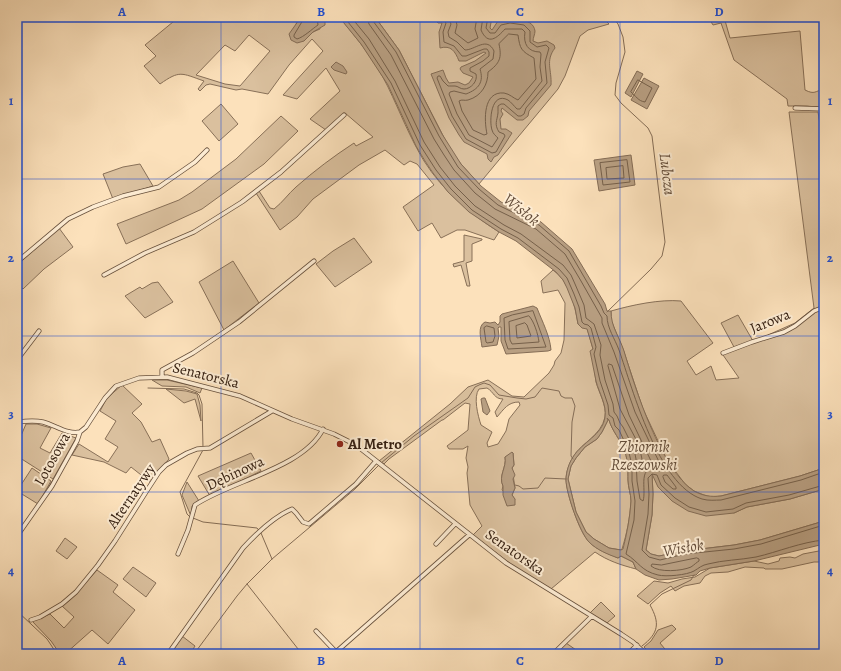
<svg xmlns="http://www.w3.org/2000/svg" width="841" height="671" viewBox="0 0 841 671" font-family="Alegreya,serif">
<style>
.green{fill:#dac09e;stroke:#887058;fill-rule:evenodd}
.water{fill:#b89f82;stroke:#846c55;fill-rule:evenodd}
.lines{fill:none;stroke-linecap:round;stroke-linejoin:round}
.shore{stroke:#76604a;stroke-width:1}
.stream{stroke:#846c55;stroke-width:1}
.minor-casing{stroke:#67503c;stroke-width:5}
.tertiary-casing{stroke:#67503c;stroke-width:6}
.minor{stroke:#fdecd3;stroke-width:3.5}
.tertiary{stroke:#fdecd3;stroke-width:4.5}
.grid{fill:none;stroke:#1d4ed8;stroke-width:1;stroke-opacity:0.55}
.poi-dot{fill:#8f2418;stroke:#fdecd3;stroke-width:1.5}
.labels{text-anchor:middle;stroke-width:4;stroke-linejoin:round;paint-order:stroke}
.street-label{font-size:15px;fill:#352012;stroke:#fdecd3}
.poi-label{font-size:15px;font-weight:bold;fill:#352012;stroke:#fdecd3;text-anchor:start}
.water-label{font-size:16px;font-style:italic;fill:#634c39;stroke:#fdecd3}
.neatline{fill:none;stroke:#1d4ed8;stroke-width:1.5}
.grid-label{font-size:13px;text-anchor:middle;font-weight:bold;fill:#1d4ed8}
</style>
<rect width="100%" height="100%" fill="#fce1bb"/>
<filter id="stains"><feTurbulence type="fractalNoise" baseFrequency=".005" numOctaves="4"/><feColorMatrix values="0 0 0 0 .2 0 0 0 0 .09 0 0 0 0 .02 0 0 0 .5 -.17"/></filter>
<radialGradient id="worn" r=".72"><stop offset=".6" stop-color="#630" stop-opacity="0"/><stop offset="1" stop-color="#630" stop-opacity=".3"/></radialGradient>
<path class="green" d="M179 17H301L296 24 304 41 313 32 320 29V19L317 17H339C357 38 376 62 388 87 400 112 410 138 424 161 443 191 470 214 499 232L494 240 465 230H457L441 238 432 223 418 231 403 207 434 185 417 164 410 161 404 165 385 150 359 165 313 199 297 217 280 230 256 193 259 191 270 208 274 209C283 202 288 194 296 187 314 171 334 156 354 143L356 146 373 137 345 113 326 130 310 119 340 91 326 68 297 99 283 95 323 51 312 39 289 65 268 94 242 89 236 90 210 84 206 85 200 91 198 89 204 81C181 73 180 70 160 84L144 66 156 56 145 45ZM249 35 270 51 240 86 225 84 196 75 225 45 235 51Z
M375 17H608L606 21 609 24 588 30 580 36 565 76 558 89 479 184 461 164 451 151 399 50Z
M708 17H724L730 38 800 31 805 90C815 95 815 91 824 89V108L807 106H788L787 99 734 60 721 23 713 25Z
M221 104 238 124 219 141 202 121Z
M789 112H818L824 149V468L800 476 721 496 711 497 704 495 694 491 685 484 667 460 643 409 623 349 611 320V311C632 305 660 299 681 301L713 343 687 361 696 375 711 366 716 380 739 378 723 355 724 354 770 337 768 335 795 323 814 308Z
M281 116 298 131 264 164 202 209 126 244 117 224 179 200 192 192 236 159Z
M140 164 153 186 113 199 103 174 123 167Z
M59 228 73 247 44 269 23 289 17 284V265Z
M464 235 482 239V240L472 244V261L466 263 470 286H467L461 265 454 267 453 264 464 261Z
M354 238 372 262 335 287 316 264 333 251Z
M233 261 259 303 224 330 199 282Z
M553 270C569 281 575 305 578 324L587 328C589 335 591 342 593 349 595 360 594 371 596 382 599 393 607 406 605 417 601 436 582 442 573 457 569 464 566 472 566 480 567 495 579 531 589 542 597 550 607 553 618 558L621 556 633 562 636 569C621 565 608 561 595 552L551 589 516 568 473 535 482 526 470 505 467 473 468 467 466 458 468 446 463 449H449L447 446 468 430 470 404 465 403 443 420H442L389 459 384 464 379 461 450 404 468 387 488 380 512 396 524 397 549 373 554 365 555 361 561 353 564 340 565 303 558 290 543 293 541 281ZM487 388C494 392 494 399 503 399L495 412 497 417C504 409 508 402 519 402L520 405 509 419 506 431 498 444 488 447 487 443 492 432 481 425C478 416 473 397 479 389ZM513 453 514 465 512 468 515 488 512 495 515 500 502 490 503 486C498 476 507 467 505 457Z
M158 282 173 302 145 318 125 296 140 287 142 289 152 283Z
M738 315 753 341 734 347 721 323Z
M152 380H167L202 388 200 393 186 387 162 386Z
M122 385 142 404 132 413 141 422 152 442 160 439 169 459 150 482 131 467 126 473 104 462 72 455 79 444 108 462 118 447 105 439 116 421 100 411 107 398Z
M166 389 186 391 197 394 200 405 201 421 195 399 184 403Z
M607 418 609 420C612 431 621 440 625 452 628 461 628 470 628 480 628 487 631 494 631 501 630 518 627 533 622 549L621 550 609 548 594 539 586 532 576 512 568 479 571 466 576 458 585 447 597 439 602 432 608 420Z
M26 424H37L51 428 40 448 50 453 62 433 76 438 53 479 17 456V445Z
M251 453 261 471 210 496 198 476Z
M32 468 51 481 38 504 17 491Z
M652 473 734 513 747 507 790 499 824 489V521L760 540 734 545 684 551 659 556 651 554 646 550 652 515 653 494Z
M187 482 199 501 192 506 191 516 182 495Z
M65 538 77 547 67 559 56 551Z
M824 550V562H814L782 569H765L764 568 745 567 728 572 711 573 705 576 700 583 684 586 675 591 671 586 660 593 648 604 637 596 654 581 668 583 682 579 695 577 710 568 754 561 768 564 779 561 780 558 790 557 795 558 803 554Z
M133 567 156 583 146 597 123 579Z
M97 570 118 585 113 592 135 610 108 644 92 630 65 654H60L51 641 32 621 50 614 64 628 74 617 62 606 72 598Z
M601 602 615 616 607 623 590 613Z
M672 625 676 629 660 643 669 654H651L644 647 651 641 658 630Z
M182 636 195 646 190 654H169Z
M566 643 582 654H561L557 651Z"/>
<path class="water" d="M301 17H317L325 22V25L313 32 304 41 297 43 291 40 289 34Z
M339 17H375L399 50 442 134 461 164 481 186 501 202 541 222 572 249 605 304 607 311H611C611 327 619 336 624 351 635 388 661 470 694 491 703 496 711 497 721 496L800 476 824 468V489L790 499 747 507 734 513 706 516 688 511 672 501 658 487 652 474 653 494 652 515 646 550 651 554 659 556 684 551 734 545 760 540 824 521V544L754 561 710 568 700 571 696 575 672 579 659 580 645 575 636 569 633 562 621 556 618 558C607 554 597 550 589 542 580 533 566 493 566 480 566 472 569 463 573 457 582 442 603 435 605 417 607 405 599 393 596 381 594 371 592 361 590 351L593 349 587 329 582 328 578 324 575 308 567 288 563 280 556 272 516 241 499 232 469 212 448 192 433 173 425 161 416 146 388 85 361 44ZM607 418 609 420C612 431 621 440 625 452 628 461 628 470 628 480 628 487 631 494 631 501 630 517 627 533 623 549L621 550 609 548 594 539 586 532 576 512 568 479 571 466 576 458 585 447 597 439 602 432 608 420Z
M432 17H492L490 28 492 30 498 21C508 19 533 16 535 31 535 34 533 38 533 41L538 43 547 41 554 45 555 48C545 61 552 70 551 85L529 111 528 116 523 120H517L502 108 501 111 503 114 500 119 501 129H506L512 133 498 155 494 157 491 162 488 159 487 154 464 142 459 135 449 118 431 74 443 70 446 78 449 83 458 82 465 85 469 83 473 77 463 73 460 69 461 67 475 61 486 53 484 52 466 61H459C455 51 451 45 440 48L439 32 442 23H438Z
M336 62 343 66 347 72 346 74 334 70 331 67Z
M637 71 643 74 631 97 625 93Z
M644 78 659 86 647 109 631 100Z
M631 155 635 185 599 191 594 160Z
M533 306 537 308C542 321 550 336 551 350L548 351 506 354 501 341V327H499L498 328 499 336 497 345 482 347C481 339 477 326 485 322L490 323 495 322 498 325 500 322V316L502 314Z
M483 398H485L490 411 487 415 483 412 481 399Z
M512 452 513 453 514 465 512 468 515 475 513 479 515 488 512 495 515 499V505L507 506 503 495V486C498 476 507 467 505 457Z"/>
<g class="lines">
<path class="shore" d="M304 17 303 20 294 35V37L297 39C304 37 312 29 318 25L317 17
M344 17 364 42 391 83 420 145 436 170 451 189 472 210 501 229 518 238 559 269 567 278 574 294 579 307 582 322 584 324 588 325 591 328 596 347 594 354 600 381 608 405 609 415 613 418 615 426 619 430 628 449 632 465V481L635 501 634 520 626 554C639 562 641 571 658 575 666 577 687 575 694 571 699 568 702 565 708 564 723 560 740 560 756 557 778 552 801 542 824 540
M351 17 369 39 395 81 424 142 440 167 455 186 475 206 504 225 521 234 563 265 571 275 575 284 584 305 586 318 594 324 601 345 600 355 605 380 613 404 614 412 617 416 620 423 623 427 634 449 636 459 637 481 640 499 643 501C647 490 636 462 660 471L662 468 635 412 614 352 602 323V318L581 281 565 254 536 229 495 209 475 193 454 170 444 155 434 139 391 55 369 24 367 17
M372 17 373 21 396 52 439 136 458 167 479 189 498 205 539 225 569 251 601 306 604 313 607 316C607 328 615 339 619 350 633 390 658 485 702 499 709 501 715 500 721 500L801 480 824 472
M437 17 444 20 446 23 443 32 444 42 454 46 462 56H466L484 49H487L489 52V56L483 61 470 68V71L476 74C478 81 471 89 464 89 460 89 458 86 455 86 452 86 450 86 448 86L443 81 440 76H438L437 78 452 116 466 139 492 153 496 152 505 136 504 134 499 132C494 124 497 121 498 113 498 111 498 109 498 106L501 104H504L518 116H521L524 114 526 108 547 83 545 62 549 48 546 45 537 47 530 42V31L524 25 510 23 501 25 495 33H490L486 28 488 17
M448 17 451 24 448 32 449 37 457 42 465 50C475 50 487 36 494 51L493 59 480 69C484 82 479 89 466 94L454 91 450 92 449 94 457 114 469 135 492 147 498 138C496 136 493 134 492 130 489 121 491 91 508 100 511 102 514 106 517 109H520L542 81 540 67 541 54 540 52C528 52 523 44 525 32L522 29H505C497 38 488 46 481 30L483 17
M455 17 457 25 455 33 468 43 478 38 475 29 477 17
M509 34 518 35C520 49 521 51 534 58L536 79 518 100C513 98 510 94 504 93 483 91 484 120 487 134L484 135 473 130 462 111 459 101C462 99 464 101 468 100 482 96 488 84 488 72 500 63 502 58 499 44Z
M638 80 652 88 645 102C638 101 636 96 631 92Z
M627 160 630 182 603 185 600 163Z
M623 166 624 178 607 179 606 168Z
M533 311 546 347 508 349 505 340 504 318 512 315Z
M529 316C534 321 538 334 539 342L512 344 510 340 509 322Z
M525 323 527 325 531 336 517 338 516 326Z
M487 326 494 328 495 336 493 342 487 343 486 342 484 328Z
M609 364 612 365 629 415 651 461 650 463 645 465 643 464 639 445 620 409 608 366Z
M664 475H667L676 487V489H673L665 482 663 477Z
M824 485 789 495 746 503 733 509 706 512 689 507 675 498 661 485 657 475 652 474 648 478 649 494 648 514 642 550 649 557 660 560 685 554 734 549 761 544 824 525
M697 558 699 559V561C697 562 694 565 691 567 682 571 659 573 651 566L652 564 661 565Z"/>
<path class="stream" d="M607 312 651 269 662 256 665 242 652 136 648 128 621 103 615 95 616 83 625 52 623 37 618 24 613 17
M148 388 184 389 197 393 199 395 202 404 203 447
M381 463 414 436 468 398 475 387 479 385 484 383 490 385 499 395 517 398 526 399 535 397 542 388 559 391 561 396 565 398H572L575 406 572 422 571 456 573 459
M515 485 519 486 523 489 538 488 545 478 566 479
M48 488 62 465
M190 517 187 514 180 492 203 450
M193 518 203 522 257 528 261 533 272 559
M247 584 302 654
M17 611 47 639 57 654
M642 646C659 633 660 623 650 605L662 594 691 580 694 575
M194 654 237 596 247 584 272 559 355 489 379 465
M633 654 637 650"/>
<defs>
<path id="minor" d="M795 108 824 109
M17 262 68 219 93 207 123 196 159 187 195 162 207 150
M104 275 145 253 194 232 242 202 281 172 344 115
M723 353 752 342 784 332 795 326 814 311 824 307
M17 360 39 331
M162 377V370L193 353 239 322 314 261
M17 422C26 421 34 420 43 422 55 425 68 435 80 432L86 427 105 398 116 386 139 378 167 377 240 396 292 419 334 434 356 445 506 563 621 634 633 642 646 654
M17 536 52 486 77 441 80 432
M436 544 455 524
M178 554 188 530 195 505C230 481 304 468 323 429
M31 620 40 617 62 604 76 592 98 565 115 541 146 492 159 472 166 465 187 453 197 449 210 448 272 411
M316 631 336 652 469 535
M168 654 243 548C256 534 275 516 292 509L296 513 303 522 309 524 356 484 376 461
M553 654 592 616
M628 654 637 645"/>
<path id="tertiary" d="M746 654 762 652 777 654"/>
</defs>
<use href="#minor" class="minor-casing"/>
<use href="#tertiary" class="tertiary-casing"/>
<use href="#minor" class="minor"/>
<use href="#tertiary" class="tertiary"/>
</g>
<path class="grid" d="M221 17V654M420 17V654M620 17V654M17 179H824M17 336H824M17 492H824"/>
<circle class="poi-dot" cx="340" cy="444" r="4"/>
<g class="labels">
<g class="street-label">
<text transform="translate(770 321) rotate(-22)" y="5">Jarowa</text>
<text transform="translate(206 375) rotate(14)" y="5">Senatorska</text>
<text transform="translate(52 459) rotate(-61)" y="5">Lotosowa</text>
<text transform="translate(235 473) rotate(-25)" y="5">Dębinowa</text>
<text transform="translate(131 496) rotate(-56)" y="5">Alternatywy</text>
<text transform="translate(515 552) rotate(35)" y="5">Senatorska</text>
</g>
<g class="poi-label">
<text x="348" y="449">Al Metro</text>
</g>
<g class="water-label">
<text transform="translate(668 174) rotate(83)" y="6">Lubcza</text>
<text transform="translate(522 209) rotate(39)" y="6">Wisłok</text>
<text x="644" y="452">Zbiornik<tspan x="644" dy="18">Rzeszowski</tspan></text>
<text transform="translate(683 547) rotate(-10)" y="6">Wisłok</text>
</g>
</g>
<rect width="841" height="671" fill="none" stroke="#fce1bb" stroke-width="44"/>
<rect x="22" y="22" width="797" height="627" class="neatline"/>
<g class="grid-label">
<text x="122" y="16">A</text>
<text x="321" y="16">B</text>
<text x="520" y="16">C</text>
<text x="719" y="16">D</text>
<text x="11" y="105">1</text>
<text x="830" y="105">1</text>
<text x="11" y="262">2</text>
<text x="830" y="262">2</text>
<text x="11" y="418">3</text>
<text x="830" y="418">3</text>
<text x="11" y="575">4</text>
<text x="830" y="575">4</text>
<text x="122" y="665">A</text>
<text x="321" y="665">B</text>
<text x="520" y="665">C</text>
<text x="719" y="665">D</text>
</g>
<rect width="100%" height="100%" filter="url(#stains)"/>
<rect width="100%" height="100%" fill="url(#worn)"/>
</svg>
